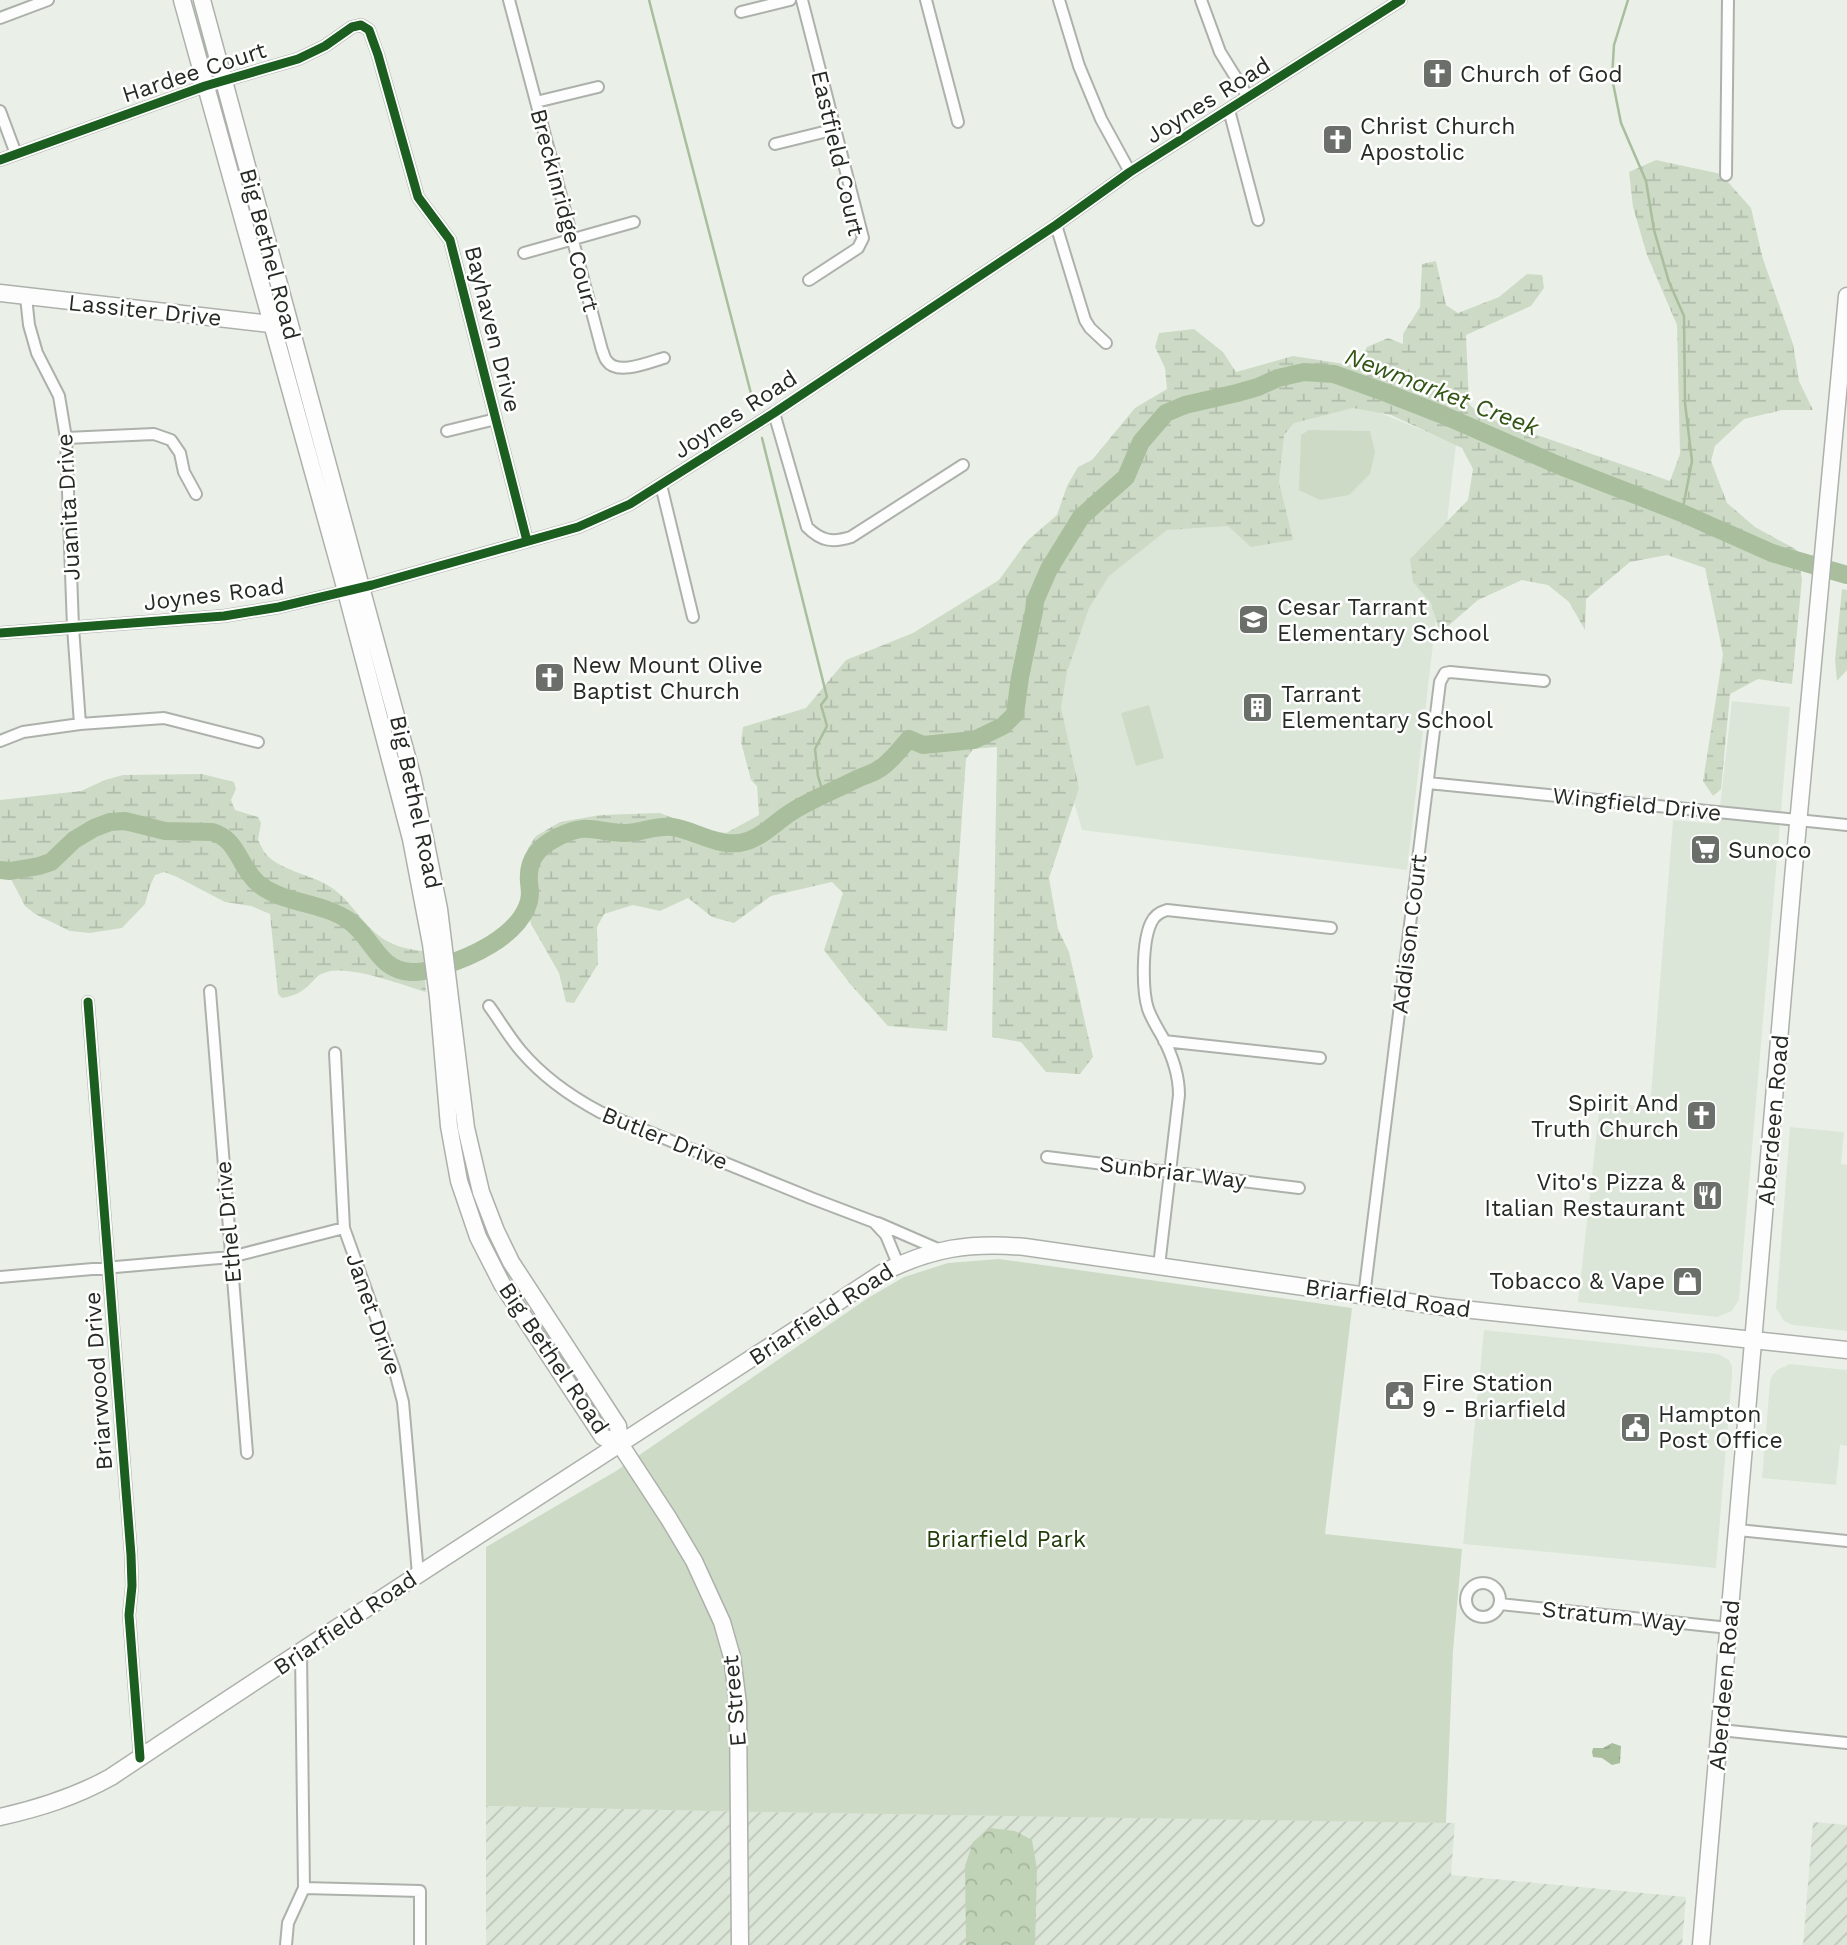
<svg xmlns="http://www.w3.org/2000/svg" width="1847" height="1945" viewBox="0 0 1847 1945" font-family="'Work Sans',sans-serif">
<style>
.built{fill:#dce6d8}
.industrial{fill:url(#industrial-furrows)}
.forest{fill:url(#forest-crowns)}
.wetland{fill:url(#wetland-marsh)}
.park{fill:#cddbc6}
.water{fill:url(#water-ripples)}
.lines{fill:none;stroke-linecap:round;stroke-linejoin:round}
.stream{stroke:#a8be9c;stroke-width:2.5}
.river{stroke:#a8be9c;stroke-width:18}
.street-casing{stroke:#adb1ab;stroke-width:14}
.secondary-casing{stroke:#adb1ab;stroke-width:19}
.street{stroke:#fcfdfc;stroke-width:10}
.secondary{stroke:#fcfdfc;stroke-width:16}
.cycleway-casing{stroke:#fff;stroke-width:13}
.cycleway{stroke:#1b5e20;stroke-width:9}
.labels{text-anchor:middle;stroke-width:5;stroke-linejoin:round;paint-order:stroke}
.street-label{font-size:23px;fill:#262a24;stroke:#fff}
.poi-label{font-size:23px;fill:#262a24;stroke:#fff;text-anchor:start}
.park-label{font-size:23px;fill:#1f3b08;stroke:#fff}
.water-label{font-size:24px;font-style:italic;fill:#315513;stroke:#fff}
</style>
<defs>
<pattern id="industrial-furrows" width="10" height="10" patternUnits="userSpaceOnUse" patternTransform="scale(1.75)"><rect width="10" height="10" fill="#dce6d8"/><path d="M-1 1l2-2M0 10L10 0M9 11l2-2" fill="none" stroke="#bdc5b9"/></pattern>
<pattern id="forest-crowns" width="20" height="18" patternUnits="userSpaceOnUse" patternTransform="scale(1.75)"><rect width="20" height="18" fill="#c1d3b6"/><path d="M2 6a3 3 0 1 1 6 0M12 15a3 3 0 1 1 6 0" fill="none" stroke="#a6b59c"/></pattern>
<pattern id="wetland-marsh" width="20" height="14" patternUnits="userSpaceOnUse" patternTransform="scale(1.75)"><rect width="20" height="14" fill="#cddbc6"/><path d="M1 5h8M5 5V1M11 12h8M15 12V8" fill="none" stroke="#b0bcaa"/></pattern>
<pattern id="water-ripples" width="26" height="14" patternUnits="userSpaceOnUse" patternTransform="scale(1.75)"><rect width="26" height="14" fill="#a8be9c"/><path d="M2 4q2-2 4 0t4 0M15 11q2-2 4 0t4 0" fill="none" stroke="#90a386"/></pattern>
</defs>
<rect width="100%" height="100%" fill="#eaf0e8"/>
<path class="built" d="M1317 387 1456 444 1407 870 1082 830 1052 726 1077 600Z
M1732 701 1790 707 1739 1300 1732 1311 1717 1317 1578 1302 1600 1103 1650 1107 1673 820 1718 824Z
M1790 1127 1844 1132 1841 1164 1847 1165V1331L1793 1325 1784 1321 1776 1308Z
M1484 1330 1718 1354 1729 1360 1732 1366V1376L1716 1568 1463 1544Z
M1790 1364 1847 1370V1446L1840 1445 1836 1485 1762 1478 1770 1381 1772 1376 1777 1370Z"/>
<path class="industrial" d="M486 1806 755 1812 1455 1823 1451 1875 1686 1897 1682 1945H486Z
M1813 1822 1847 1825V1945H1803Z"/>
<path class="forest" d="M990 1828 1015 1831 1032 1840 1037 1869 1035 1945H966L965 1866 973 1842Z"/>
<path class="wetland" d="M1656 160 1721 174 1751 208 1763 259 1793 344 1799 381 1813 410H1782L1744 419 1715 446 1711 461 1727 503 1755 527 1797 550 1802 579 1792 684 1758 679 1730 694 1721 789 1713 796 1703 781 1723 654 1705 568 1667 555 1630 562 1586 599 1585 630 1569 602 1548 585 1522 580 1478 600 1440 633 1431 603 1413 582 1410 559 1468 500 1473 469 1462 448 1391 415 1353 408 1294 423 1284 435 1279 482 1293 540 1251 547 1228 526 1167 530 1109 576 1089 608 1067 672 1061 708 1079 788 1049 878 1058 929 1069 952 1093 1057 1080 1074 1046 1072 1021 1042 992 1037 997 747 973 749 966 759 947 1031 888 1026 851 985 824 950 843 893 832 882 771 896 734 923 712 917 688 898 660 911 633 905 604 914 597 927 598 964 574 1003 566 1002 559 973 531 924 523 887 528 848 536 836 560 822 600 815 660 813 701 829 726 833 759 815 757 786 751 780 741 742 743 727 806 708 846 660 913 633 999 580 1028 540 1057 515 1067 486 1078 467 1092 460 1135 408 1167 389 1165 368 1155 347 1159 333 1194 329 1223 352 1236 372 1293 356 1351 365 1358 363 1367 347 1388 338 1403 344V334L1420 307 1422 264 1436 261 1446 305 1458 313 1499 297 1527 274 1542 275 1544 288 1531 306 1466 335 1469 404 1482 416 1670 481 1680 454 1677 325 1647 255 1633 207 1629 172Z
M1842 589 1847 590V670L1837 681 1835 660Z
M202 774 234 782 236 789 231 800 235 810 258 817 261 823 258 840C261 845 263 851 266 854 279 870 312 875 329 886 349 898 360 921 378 935 391 946 407 949 423 951L426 992C403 985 345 963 324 973 317 975 316 979 311 983 303 992 294 996 282 998L278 994 270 914 251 906 225 902 177 877 164 872 155 875 150 886 145 904 122 928 90 933 70 931 35 914 25 906 2 862 0 861V800L81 791 105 780 123 775Z"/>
<path class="park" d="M1309 430 1370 431 1375 452 1370 474 1349 495 1320 500 1299 490 1301 435Z
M1149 705 1164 758 1136 766 1121 713Z
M999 1259 1352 1308 1325 1534 1462 1549 1453 1651 1446 1823 755 1812 486 1806V1547L616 1471 868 1298 904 1277 948 1263Z"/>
<path class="water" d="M1612 1743 1621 1746 1620 1763 1612 1765 1602 1758 1593 1757 1592 1752 1593 1748H1603Z"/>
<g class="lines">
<path class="stream" d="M649 0 755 409
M1628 0 1614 45 1612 78 1621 123 1646 181 1654 230 1669 282 1684 316 1685 403 1692 461 1682 513
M762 438 827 697 821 705 827 726 815 749 818 776 824 796"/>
<path class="river" d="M0 870 10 871 39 866 51 862 74 840 94 828 110 822 125 821 165 831 212 832C239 839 239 869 260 885 285 904 321 902 348 920 373 937 377 970 411 972 422 973 432 969 442 966 471 957 514 938 527 907 531 898 530 891 529 882 527 859 539 846 558 837 589 821 595 833 625 833 641 833 656 825 672 827 694 830 716 846 739 843 761 840 776 821 793 811 813 799 835 790 855 780 863 776 872 774 879 769 890 763 900 749 909 739L923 745 974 740 1003 726 1015 714 1020 677 1034 611 1035 601 1049 569 1081 517 1126 477 1141 442 1166 413 1185 405 1237 393 1258 387 1278 378 1304 372 1334 374 1384 392 1443 415 1558 465 1682 513 1772 553 1847 575"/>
<defs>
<path id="street" d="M509 0 602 350C604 354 604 358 607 361 617 376 650 362 664 358
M802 0 863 238 858 248 809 280
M926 0 958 122
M1059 0 1079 66 1101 119 1130 172
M1201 0 1220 52 1248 97
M741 12 790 0
M0 18 48 0
M536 102 598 87
M1229 110 1258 220
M0 111 16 154
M775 144 836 129
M0 160 205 86 298 59 325 46 352 27 361 25 369 30 378 55 418 197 450 240 527 541
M1726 175 1728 0
M1056 225 1085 320 1090 328 1106 343
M524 253 634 222
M26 297 29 325 37 353 59 396 66 438 73 627 80 724
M774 413 807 527C821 541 832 543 851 537L963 465
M447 431 496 419
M66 438 154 434 171 440 180 453 184 472 196 494
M661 485 693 617
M0 633 224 616 279 607 372 585 578 527 630 504 774 413 1056 225 1130 172 1401 0
M0 741 23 732 80 724 164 718 258 742
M1428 783 1847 825
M210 991 247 1453
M88 1002 131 1555 132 1586 129 1615 140 1758
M489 1006C500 1021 509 1037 521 1051 543 1077 570 1096 600 1112L811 1198 874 1222 886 1235 898 1264
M1164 1041 1320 1058
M335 1053 344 1228 394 1368 403 1402 418 1574
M1047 1157 1299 1188
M878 1223 940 1250
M1159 1266 1179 1095C1179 1075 1173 1057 1163 1038 1158 1029 1152 1020 1148 1009 1142 990 1142 942 1151 923 1154 916 1160 912 1167 910L1331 928
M0 1277 231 1257 344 1228
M1364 1296 1440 682 1445 673 1450 672 1544 681
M1738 1530 1847 1541
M1466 1600a17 17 0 1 1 34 0a17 17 0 1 1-34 0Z
M1500 1604 1729 1628
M1720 1730 1847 1743
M304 1888 420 1891V1945
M286 1945 288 1923 304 1888 301 1653"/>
<path id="secondary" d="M182 0 342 576 411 839 431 944 438 997 449 1126 459 1181 478 1237 502 1284 603 1437 620 1444
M202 0 413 779 439 909 466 1128 481 1192 496 1231 511 1262 618 1426 620 1444 669 1519 694 1561 722 1622 732 1657 738 1704 740 1945
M0 293 279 325
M0 1817C40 1808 75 1797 111 1777 366 1606 625 1442 882 1273 931 1248 971 1242 1025 1247L1444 1307 1847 1350
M1701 1945 1793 878 1847 296"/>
</defs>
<use href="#street" class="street-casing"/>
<use href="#secondary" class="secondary-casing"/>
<use href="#street" class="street"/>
<use href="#secondary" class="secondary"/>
<defs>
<path id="cycleway" d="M0 160 205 86 298 59 325 46 352 27 361 25 369 30 378 55 418 197 450 240 527 541
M0 633 224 616 279 607 372 585 578 527 630 504 774 413 1056 225 1130 172 1401 0
M88 1002 131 1555 132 1586 129 1615 140 1758"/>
</defs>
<use href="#cycleway" class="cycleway-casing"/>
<use href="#cycleway" class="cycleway"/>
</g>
<defs>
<symbol id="church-square" viewBox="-11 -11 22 22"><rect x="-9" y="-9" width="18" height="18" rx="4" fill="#6b6f69" stroke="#fff"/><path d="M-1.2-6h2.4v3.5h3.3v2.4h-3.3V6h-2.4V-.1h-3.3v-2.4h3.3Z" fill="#fff"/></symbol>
<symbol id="school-square" viewBox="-11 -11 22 22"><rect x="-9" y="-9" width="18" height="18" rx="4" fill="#6b6f69" stroke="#fff"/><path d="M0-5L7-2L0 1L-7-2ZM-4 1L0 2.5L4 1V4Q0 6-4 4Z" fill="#fff"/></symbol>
<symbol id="building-square" viewBox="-11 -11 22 22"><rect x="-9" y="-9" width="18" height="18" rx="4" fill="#6b6f69" stroke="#fff"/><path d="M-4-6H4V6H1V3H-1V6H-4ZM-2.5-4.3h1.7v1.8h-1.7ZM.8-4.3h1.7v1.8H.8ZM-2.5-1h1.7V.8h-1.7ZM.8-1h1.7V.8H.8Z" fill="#fff"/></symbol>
<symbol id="supermarket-square" viewBox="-11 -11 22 22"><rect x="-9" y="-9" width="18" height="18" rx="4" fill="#6b6f69" stroke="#fff"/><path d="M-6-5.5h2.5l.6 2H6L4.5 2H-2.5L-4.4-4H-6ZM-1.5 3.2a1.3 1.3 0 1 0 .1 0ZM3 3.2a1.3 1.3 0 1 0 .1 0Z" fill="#fff"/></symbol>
<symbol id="restaurant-square" viewBox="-11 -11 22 22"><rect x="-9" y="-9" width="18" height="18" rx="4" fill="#6b6f69" stroke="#fff"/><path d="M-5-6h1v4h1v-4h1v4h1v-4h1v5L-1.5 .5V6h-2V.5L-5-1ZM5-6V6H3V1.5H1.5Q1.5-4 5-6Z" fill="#fff"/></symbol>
<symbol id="shop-square" viewBox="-11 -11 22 22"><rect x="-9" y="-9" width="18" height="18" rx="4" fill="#6b6f69" stroke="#fff"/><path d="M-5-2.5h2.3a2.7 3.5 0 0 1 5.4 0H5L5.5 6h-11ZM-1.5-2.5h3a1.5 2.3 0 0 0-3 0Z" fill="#fff"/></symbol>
<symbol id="civic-square" viewBox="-11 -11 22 22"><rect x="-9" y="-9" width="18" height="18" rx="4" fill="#6b6f69" stroke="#fff"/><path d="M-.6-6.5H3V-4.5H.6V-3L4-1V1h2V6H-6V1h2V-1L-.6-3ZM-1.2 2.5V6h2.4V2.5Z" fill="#fff"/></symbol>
</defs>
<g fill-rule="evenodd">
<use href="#church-square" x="1420" y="56" width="35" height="35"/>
<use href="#church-square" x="1320" y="122" width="35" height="35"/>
<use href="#school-square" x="1236" y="602" width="35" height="35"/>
<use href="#church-square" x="532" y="660" width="35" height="35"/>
<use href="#building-square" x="1240" y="690" width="35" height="35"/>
<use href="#supermarket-square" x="1688" y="832" width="35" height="35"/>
<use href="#church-square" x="1684" y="1098" width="35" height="35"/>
<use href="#restaurant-square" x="1690" y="1178" width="35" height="35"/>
<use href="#shop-square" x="1670" y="1264" width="35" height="35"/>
<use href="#civic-square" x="1382" y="1378" width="35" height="35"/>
<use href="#civic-square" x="1618" y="1410" width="35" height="35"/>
</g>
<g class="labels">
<g class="street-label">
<text transform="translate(194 72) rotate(-18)" y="8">Hardee Court</text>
<text transform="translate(1208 100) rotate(-32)" y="8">Joynes Road</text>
<text transform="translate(838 153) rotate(77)" y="8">Eastfield Court</text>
<text transform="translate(565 210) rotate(75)" y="8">Breckinridge Court</text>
<text transform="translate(270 254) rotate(75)" y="8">Big Bethel Road</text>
<text transform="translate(145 310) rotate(6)" y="8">Lassiter Drive</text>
<text transform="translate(493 329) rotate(76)" y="8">Bayhaven Drive</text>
<text transform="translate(735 414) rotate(-33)" y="8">Joynes Road</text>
<text transform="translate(68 507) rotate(-93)" y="8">Juanita Drive</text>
<text transform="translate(214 594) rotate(-7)" y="8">Joynes Road</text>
<text transform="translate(416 802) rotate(78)" y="8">Big Bethel Road</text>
<text transform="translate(1637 804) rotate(6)" y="8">Wingfield Drive</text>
<text transform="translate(1409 934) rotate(-83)" y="8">Addison Court</text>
<text transform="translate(1773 1120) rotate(-85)" y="8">Aberdeen Road</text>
<text transform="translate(665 1138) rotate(22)" y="8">Butler Drive</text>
<text transform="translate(1173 1172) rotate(7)" y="8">Sunbriar Way</text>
<text transform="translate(228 1222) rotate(-95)" y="8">Ethel Drive</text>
<text transform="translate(1388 1298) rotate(8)" y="8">Briarfield Road</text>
<text transform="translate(374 1314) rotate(71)" y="8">Janet Drive</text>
<text transform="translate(821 1314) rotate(-33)" y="8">Briarfield Road</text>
<text transform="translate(554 1358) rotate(56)" y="8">Big Bethel Road</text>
<text transform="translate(98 1381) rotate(-94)" y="8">Briarwood Drive</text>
<text transform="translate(1614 1616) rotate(6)" y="8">Stratum Way</text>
<text transform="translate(345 1623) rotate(-34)" y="8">Briarfield Road</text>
<text transform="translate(1724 1685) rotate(-85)" y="8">Aberdeen Road</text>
<text transform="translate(734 1701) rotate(-95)" y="8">E Street</text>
</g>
<g class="poi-label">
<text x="1460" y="82">Church of God</text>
<text x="1360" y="134">Christ Church<tspan x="1360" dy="26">Apostolic</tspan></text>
<text x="1277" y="615">Cesar Tarrant<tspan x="1277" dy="26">Elementary School</tspan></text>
<text x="572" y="673">New Mount Olive<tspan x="572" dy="26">Baptist Church</tspan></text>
<text x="1281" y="702">Tarrant<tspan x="1281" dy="26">Elementary School</tspan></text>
<text x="1728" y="858">Sunoco</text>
<text x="1679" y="1111" text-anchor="end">Spirit And<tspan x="1679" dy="26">Truth Church</tspan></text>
<text x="1685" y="1190" text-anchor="end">Vito's Pizza &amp;<tspan x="1685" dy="26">Italian Restaurant</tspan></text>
<text x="1665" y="1289" text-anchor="end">Tobacco &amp; Vape</text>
<text x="1422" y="1391">Fire Station<tspan x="1422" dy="26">9 - Briarfield</tspan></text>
<text x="1658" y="1422">Hampton<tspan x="1658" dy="26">Post Office</tspan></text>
</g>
<g class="park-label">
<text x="1006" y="1547">Briarfield Park</text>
</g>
<g class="water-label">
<text transform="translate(1442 392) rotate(21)" y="8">Newmarket Creek</text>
</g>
</g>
</svg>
